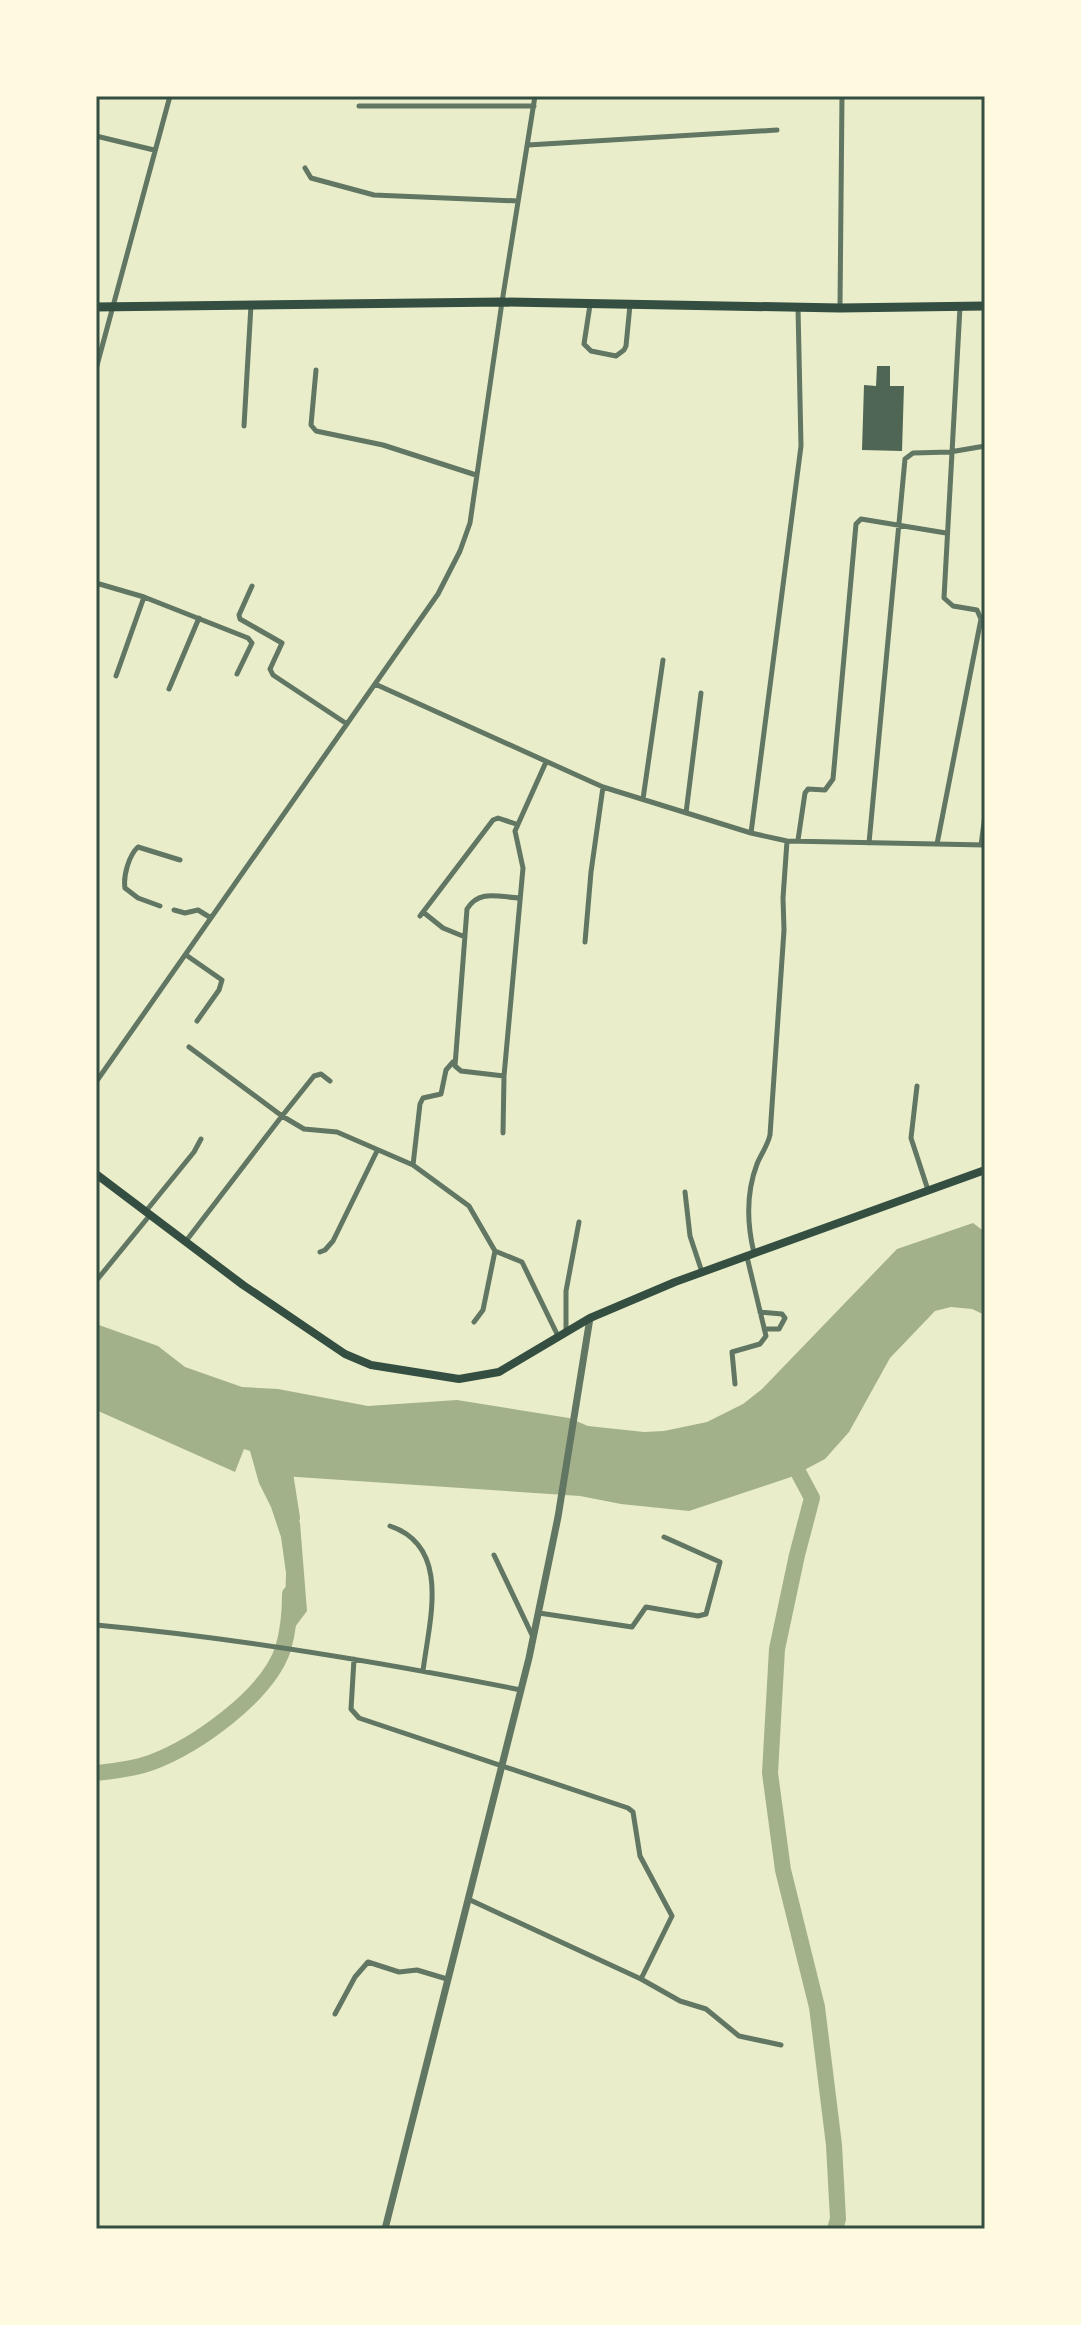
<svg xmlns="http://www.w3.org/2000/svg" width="1081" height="2325" viewBox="0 0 1081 2325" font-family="Commissioner,sans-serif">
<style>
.water{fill:#a3b18a}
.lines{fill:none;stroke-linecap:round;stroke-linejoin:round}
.river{stroke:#a3b18a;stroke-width:16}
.building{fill:#4f6655}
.minor{stroke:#617663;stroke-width:5}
.tertiary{stroke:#617663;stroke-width:7}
.secondary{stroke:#344e41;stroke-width:8}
.trunk{stroke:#344e41;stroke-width:9}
.neatline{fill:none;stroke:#344e41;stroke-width:3}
</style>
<rect width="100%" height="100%" fill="#e9edc9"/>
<path class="water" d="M973 1223 985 1232V1315L972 1309 951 1307 935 1311 890 1358 849 1432 825 1459 791 1477 689 1511 621 1504 580 1496 282 1476 284 1490 300 1523 307 1611 295 1627 285 1608 286 1573 281 1537 271 1507 259 1483 250 1451 244 1449 235 1472 96 1410V1324L158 1346 185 1367 242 1387 278 1389 368 1406 457 1400 569 1418 588 1426 644 1432 664 1431 707 1422 743 1404 762 1389 897 1249Z"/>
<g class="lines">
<path class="river" d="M282 1454 292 1518
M789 1455 812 1498 797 1555 777 1649 770 1773 783 1870 817 2007 834 2145 838 2219 835 2229
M96 1773C114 1771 133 1769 150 1763 196 1746 267 1696 283 1649 288 1632 290 1611 290 1594"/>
</g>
<path class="building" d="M877 366H890V386H904L902 451 862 450 864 385 876 386Z"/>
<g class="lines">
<path class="minor" d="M359 106H534
M96 136 154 150
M528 145 777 130
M305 168 311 178 374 195 518 201
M590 305 584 344 591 351 616 356 624 350 626 346 630 305
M840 307 842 96
M96 369 170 96
M316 370 311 425 316 431 383 445 476 475
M244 426 251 305
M96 583 144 597 248 638 252 643 237 674
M252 586 239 615 240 619 282 643 270 669 273 675 347 724
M116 676 144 597
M375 684 603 787 751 833 787 841 985 845
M169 689 199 618
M643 799 663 660
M686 813 701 693
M751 833 801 446 798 308
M798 840 805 793 808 789 825 790 833 779 856 524 861 519 946 533
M869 843 905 459 913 453 950 452 985 446
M937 844 981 619 977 610 953 606 944 598 960 307
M981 845 985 815
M160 906 138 898 125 888C123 876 129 855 138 847L180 860
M174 910 185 913 198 910 211 918
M423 912 443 928 465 937
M420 916 493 820 498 818 516 824
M585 942 591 872 603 787
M186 955 222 980 219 990 197 1021
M189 1047 282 1116 314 1076 321 1074 330 1081
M504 1076 461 1071 455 1066 467 909C479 889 499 897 520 898
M96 1082 438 594 460 551 470 523 502 302 535 96
M917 1086 911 1138 928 1190
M503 1133 504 1076 523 868 515 831 546 762
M413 1165 420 1104 423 1098 441 1094 446 1070 453 1062
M685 1192 690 1236 702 1272
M146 1211 194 1152 201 1139
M186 1241 282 1116 304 1129 337 1132 413 1165 469 1206 495 1251 522 1262 558 1336
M320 1252 325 1250 333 1241 377 1151
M754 1253C747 1224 746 1193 757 1164 761 1154 767 1147 770 1135L784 930 783 898 787 841
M96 1281 150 1215
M760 1312 782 1314 785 1318 779 1329H765
M474 1322 483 1310 495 1251
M566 1331V1291L579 1222
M735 1384 732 1352 760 1344 766 1336 747 1257
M390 1526C452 1547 429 1621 423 1671
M494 1555 533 1637
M539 1613 632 1627 646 1607 698 1616 706 1614 720 1562 664 1537
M96 1625C239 1638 380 1662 521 1690
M354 1659 351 1709 359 1718 628 1808 633 1812 640 1856 672 1916 641 1979
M468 1899 641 1979 680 2001 706 2009 739 2036 781 2045
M335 2014 355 1977 368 1962 399 1972 417 1970 447 1979"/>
<path class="tertiary" d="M385 2229 529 1658 558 1517 590 1318"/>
<path class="secondary" d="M96 1174 243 1285 345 1354 371 1365 459 1379 499 1372 590 1318 675 1282 985 1170"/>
<path class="trunk" d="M96 307 502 302 840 308 985 306"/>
</g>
<rect width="1081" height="2325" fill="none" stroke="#fefae0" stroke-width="196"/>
<rect x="98" y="98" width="885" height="2129" class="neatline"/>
</svg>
